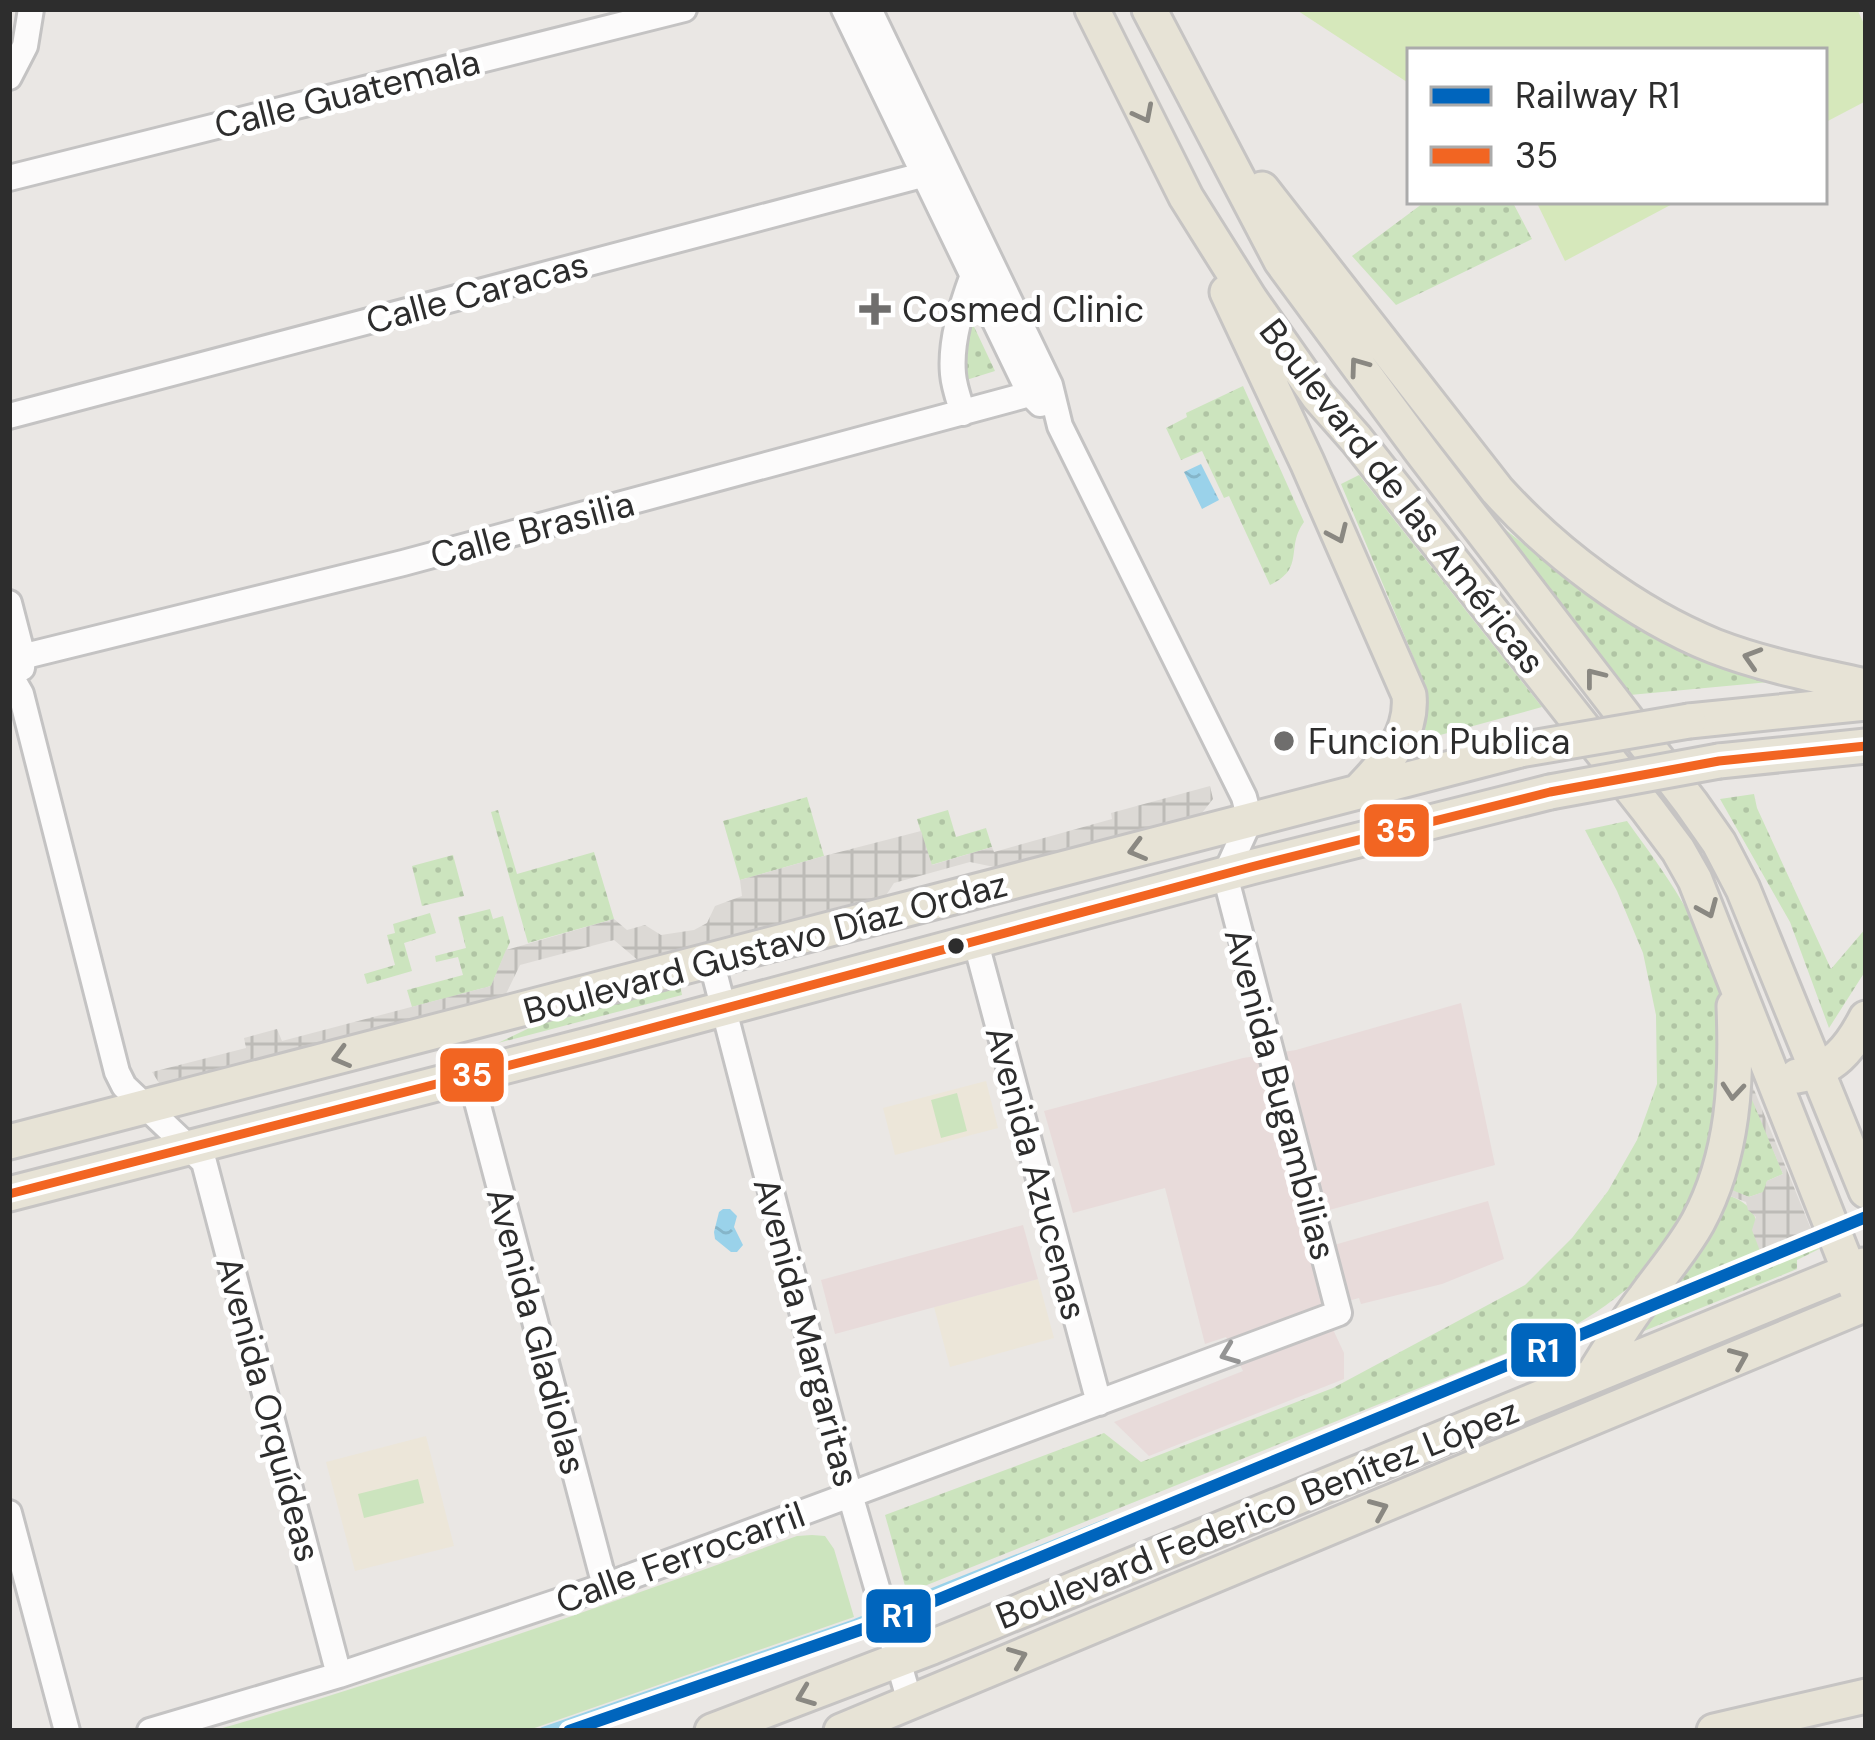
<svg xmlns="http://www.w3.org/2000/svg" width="1875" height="1740" viewBox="0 0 1875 1740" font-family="'DM Sans',sans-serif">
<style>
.education{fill:#ece6d9}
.medical{fill:#e8dbda}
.grass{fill:url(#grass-dots)}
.park{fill:#cce4be}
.pitch{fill:#d6e8bb}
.plaza{fill:url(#plaza-grid);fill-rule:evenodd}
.water{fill:url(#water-ripples)}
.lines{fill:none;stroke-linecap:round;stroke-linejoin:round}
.stream{stroke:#9ad2ea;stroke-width:8}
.minor-casing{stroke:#c4c3c3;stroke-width:30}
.major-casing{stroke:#c6c4c3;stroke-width:39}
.minor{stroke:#fcfbfb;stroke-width:24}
.major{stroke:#e7e3d6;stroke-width:33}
.major-bridge-casing{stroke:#c6c4c3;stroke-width:39;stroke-linecap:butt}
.major-bridge{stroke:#e7e3d6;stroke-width:33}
.bus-1-casing{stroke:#fff;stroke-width:18}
.bus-1{stroke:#f26522;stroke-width:9}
.rail-1-casing{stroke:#fff;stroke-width:21}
.rail-1{stroke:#0065bd;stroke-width:12}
.oneway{stroke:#8a8882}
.oneway2{stroke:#949494}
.poi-dot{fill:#6f6e6d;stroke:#fff;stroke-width:4.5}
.bus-dot{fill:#2d2d2d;stroke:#fff;stroke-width:4.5}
.labels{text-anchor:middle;stroke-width:10;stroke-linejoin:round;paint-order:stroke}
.street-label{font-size:36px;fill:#2d2d2d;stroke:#fff}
.poi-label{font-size:36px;fill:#2d2d2d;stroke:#fff;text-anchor:start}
.line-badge{stroke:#fff;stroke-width:4.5}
.badge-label{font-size:33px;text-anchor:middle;font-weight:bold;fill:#fff}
</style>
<defs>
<pattern id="grass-dots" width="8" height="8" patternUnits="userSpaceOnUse" patternTransform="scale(3)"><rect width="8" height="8" fill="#cce4be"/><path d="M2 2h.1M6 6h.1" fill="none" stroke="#b0c4a4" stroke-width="1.8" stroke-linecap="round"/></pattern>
<pattern id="plaza-grid" width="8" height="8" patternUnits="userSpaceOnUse" patternTransform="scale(3)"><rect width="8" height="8" fill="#dcd9d5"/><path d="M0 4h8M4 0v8" fill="none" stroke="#bdbbb7"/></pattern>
<pattern id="water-ripples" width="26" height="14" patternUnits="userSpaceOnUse" patternTransform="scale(3)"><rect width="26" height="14" fill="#9ad2ea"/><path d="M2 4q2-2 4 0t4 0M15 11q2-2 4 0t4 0" fill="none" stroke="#85b5c9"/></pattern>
</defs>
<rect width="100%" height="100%" fill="#eae7e4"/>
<path class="education" d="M986 1081 998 1128 895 1155 883 1108Z
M1038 1279 1054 1338 950 1367 934 1307Z
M426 1436 454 1546 355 1571 326 1462Z"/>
<path class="medical" d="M1461 1003 1495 1165 1296 1219 1306 1253 1488 1201 1504 1259 1442 1284 1361 1304 1359 1298 1323 1308 1344 1353V1379L1149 1456 1114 1422 1243 1371 1226 1337 1205 1344 1165 1188 1073 1213 1044 1111 1243 1058 1296 1050Z
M1023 1225 1038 1279 835 1334 821 1280Z"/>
<path class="grass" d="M1426 201H1512L1532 239 1396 305 1352 256Z
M968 314 995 371 963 381 960 369Z
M1243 386 1304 522C1285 548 1306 568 1270 585L1229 496 1224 498 1202 451 1181 460 1166 428 1187 417 1186 413Z
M1359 475 1542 707 1422 740 1428 692 1341 484Z
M1481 510 1585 593 1644 629 1790 680 1630 695Z
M1754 794 1757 808 1831 969 1866 928V970L1829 1028 1790 922 1720 799Z
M807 797 824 856 740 880 723 821Z
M498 810 517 874 594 852 614 919 528 943 491 812Z
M948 810 956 837 986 828 992 847 931 865 917 819Z
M1627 821C1664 872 1706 929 1721 991 1728 1022 1723 1052 1720 1083 1718 1104 1719 1128 1713 1148 1710 1159 1704 1171 1699 1182 1670 1253 1640 1286 1574 1326L907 1593 885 1515 1104 1433 1141 1462 1333 1388 1525 1285 1572 1238 1608 1191 1637 1140 1657 1084 1656 1015 1643 953 1617 891 1585 830Z
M453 855 464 896 422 906 412 866Z
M490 909 493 919 503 916 510 942 491 986 412 1007 407 990 463 975 458 957 436 962 435 956 466 948 458 917Z
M430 913 436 933 404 943 412 971 367 984 364 974 395 965 387 935 395 933 393 924Z
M680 984 682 995 498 1043 550 1018Z
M1750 1092 1783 1174 1767 1181 1764 1192 1749 1197 1732 1191 1746 1132Z
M1730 1196C1759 1207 1757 1222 1761 1250L1811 1229 1819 1249 1797 1260V1269L1634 1335 1663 1292 1680 1279 1702 1249Z"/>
<path class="park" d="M957 1093 967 1131 941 1138 931 1100Z
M418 1479 424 1503 364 1518 358 1494Z
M812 1535 825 1536 834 1549 854 1617 526 1731H212C410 1674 603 1606 797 1536Z"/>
<path class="pitch" d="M1295 9H1857L1866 28V101L1824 123V51H1410V84Z
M1536 201H1678L1565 261Z"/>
<path class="plaza" d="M1210 786 1213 799 1202 813 999 868 970 862 894 883 885 897 640 962 614 940 520 965 504 998 166 1085 159 1083 152 1072 246 1048 244 1038 277 1029 282 1041 491 986 506 950 614 919 627 930 645 925 661 935 694 930 707 923 715 906 742 896 740 880 824 856 921 831 932 865 992 847 994 852 1112 819 1111 813Z
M1746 1070 1811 1229 1760 1251 1752 1230 1756 1217 1748 1210 1746 1202 1730 1196 1702 1249 1673 1288 1663 1292ZM1750 1095 1783 1174 1767 1181 1763 1192 1749 1197 1732 1190 1746 1132Z"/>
<path class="water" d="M1201 464 1219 500 1202 509 1184 472Z
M723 1209H730L737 1216 734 1227 743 1245 737 1252H731L715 1239 714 1232 719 1212Z"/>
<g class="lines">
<path class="stream" d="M543 1731 855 1623 1108 1522"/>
<defs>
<path id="minor" d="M844 9 1030 394 1040 404
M9 77 25 46 31 9
M9 178 684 9
M963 413C959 400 954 387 953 374 950 341 962 305 973 275
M9 416 945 169
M9 603 23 657 22 668
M9 660 403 563 1030 394 1050 385
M9 673 21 694 117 1072 124 1086 204 1162 339 1675
M976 943 1099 1403
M711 960 845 1477 910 1702
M470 1075 605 1586
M9 1513 67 1731
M150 1731 339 1675 605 1586 1339 1313 1225 875 1250 820 1244 797 1060 426 1050 385 869 9"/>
<path id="major" d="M1092 9 1186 197 1250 299 1318 396 1356 439 1648 810 1678 850 1695 880 1863 1306
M1149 9 1281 261 1421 451 1691 803 1719 843 1743 889 1866 1191
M1262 189 1497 490C1554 553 1635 614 1714 646 1763 665 1815 675 1866 686
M1227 292 1307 462 1409 695C1413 736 1385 763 1359 791
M1689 721 1866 703
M1719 761 1866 746
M1797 1076C1833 1070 1850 1049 1866 1018
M9 1142 1520 750
M9 1194 592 1044 1251 867 1550 792
M1594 1374C1610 1348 1626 1321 1645 1297 1663 1272 1683 1249 1698 1222 1734 1155 1737 1080 1734 1006
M712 1731 932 1647 1864 1265
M841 1731 1866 1304
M1714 1731 1866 1696"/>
</defs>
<use href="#minor" class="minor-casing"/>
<use href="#major" class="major-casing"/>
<use href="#minor" class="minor"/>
<use href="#major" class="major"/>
<defs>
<path id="major-bridge" d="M1520 750 1689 721
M1550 792 1719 761"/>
</defs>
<use href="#major-bridge" class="major-bridge-casing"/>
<use href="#major-bridge" class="major-bridge"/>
<defs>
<path id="bus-1" d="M9 1194 592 1044 1251 867 1550 792 1719 761 1866 746"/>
</defs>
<use href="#bus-1" class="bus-1-casing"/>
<use href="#bus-1" class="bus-1"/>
<defs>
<path id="rail-1" d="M569 1731 886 1621 1866 1217"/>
</defs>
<use href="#rail-1" class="rail-1-casing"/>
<use href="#rail-1" class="rail-1"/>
</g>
<defs><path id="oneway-chevron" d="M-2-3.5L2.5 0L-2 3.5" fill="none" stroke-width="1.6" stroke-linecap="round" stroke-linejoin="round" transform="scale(3)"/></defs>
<g class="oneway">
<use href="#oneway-chevron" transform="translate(1144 114) rotate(63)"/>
<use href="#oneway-chevron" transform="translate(1358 366) rotate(-126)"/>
<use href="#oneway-chevron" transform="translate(1338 534) rotate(66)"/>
<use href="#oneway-chevron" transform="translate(1752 658) rotate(-163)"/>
<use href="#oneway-chevron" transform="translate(1594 677) rotate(-128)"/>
<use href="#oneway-chevron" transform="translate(1137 850) rotate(165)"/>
<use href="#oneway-chevron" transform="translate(1708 909) rotate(67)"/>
<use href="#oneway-chevron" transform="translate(341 1057) rotate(165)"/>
<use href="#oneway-chevron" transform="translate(1733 1091) rotate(95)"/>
<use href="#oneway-chevron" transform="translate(1739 1358) rotate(-23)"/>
<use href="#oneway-chevron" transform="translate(1379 1509) rotate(-23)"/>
<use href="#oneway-chevron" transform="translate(1018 1657) rotate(-22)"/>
<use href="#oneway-chevron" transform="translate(805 1696) rotate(159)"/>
</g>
<use class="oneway2" href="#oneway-chevron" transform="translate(1229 1354) rotate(159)"/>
<g class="poi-dot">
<path d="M869 291h12v12h12v12h-12v12h-12v-12h-12v-12h12z"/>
<circle cx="1284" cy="741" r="12"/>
</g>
<circle class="bus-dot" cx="956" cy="946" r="10"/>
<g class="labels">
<g class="street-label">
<text transform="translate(347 93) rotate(-14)" y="13">Calle Guatemala</text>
<text transform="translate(477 292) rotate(-15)" y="13">Calle Caracas</text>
<text transform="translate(1403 496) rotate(52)" y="13">Boulevard de las Américas</text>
<text transform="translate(532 529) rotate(-15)" y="13">Calle Brasilia</text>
<text transform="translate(765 947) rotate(-15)" y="13">Boulevard Gustavo Díaz Ordaz</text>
<text transform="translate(1281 1094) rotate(75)" y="13">Avenida Bugambilias</text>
<text transform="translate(1037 1173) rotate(75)" y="13">Avenida Azucenas</text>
<text transform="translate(537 1331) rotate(75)" y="13">Avenida Gladiolas</text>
<text transform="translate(807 1332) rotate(75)" y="13">Avenida Margaritas</text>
<text transform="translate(269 1409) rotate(75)" y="13">Avenida Orquídeas</text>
<text transform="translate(1257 1513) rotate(-22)" y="13">Boulevard Federico Benítez López</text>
<text transform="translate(680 1557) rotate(-20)" y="13">Calle Ferrocarril</text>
</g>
<g class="poi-label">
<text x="902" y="322">Cosmed Clinic</text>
<text x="1308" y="754">Funcion Publica</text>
</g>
</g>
<g class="line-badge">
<rect x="1362" y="802" width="69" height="57" rx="12" fill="#f26522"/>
<rect x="438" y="1046" width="68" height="58" rx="12" fill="#f26522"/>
<rect x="1509" y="1321" width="69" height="58" rx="12" fill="#0065bd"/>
<rect x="864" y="1587" width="69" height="58" rx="12" fill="#0065bd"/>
</g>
<g class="badge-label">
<text x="1396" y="842">35</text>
<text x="472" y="1086">35</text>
<text x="1543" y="1362">R1</text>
<text x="898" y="1627">R1</text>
</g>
<rect width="1875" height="1740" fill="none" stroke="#2d2d2d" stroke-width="24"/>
<rect x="1407" y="48" width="420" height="156" fill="#ffffff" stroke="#ababab" stroke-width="3"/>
<rect x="1431" y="87" width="60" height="18" fill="#0065bd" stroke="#ababab" stroke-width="3"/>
<text x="1515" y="108" font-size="36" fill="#2d2d2d">Railway R1</text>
<rect x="1431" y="147" width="60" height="18" fill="#f26522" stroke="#ababab" stroke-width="3"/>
<text x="1515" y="168" font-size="36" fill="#2d2d2d">35</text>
</svg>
